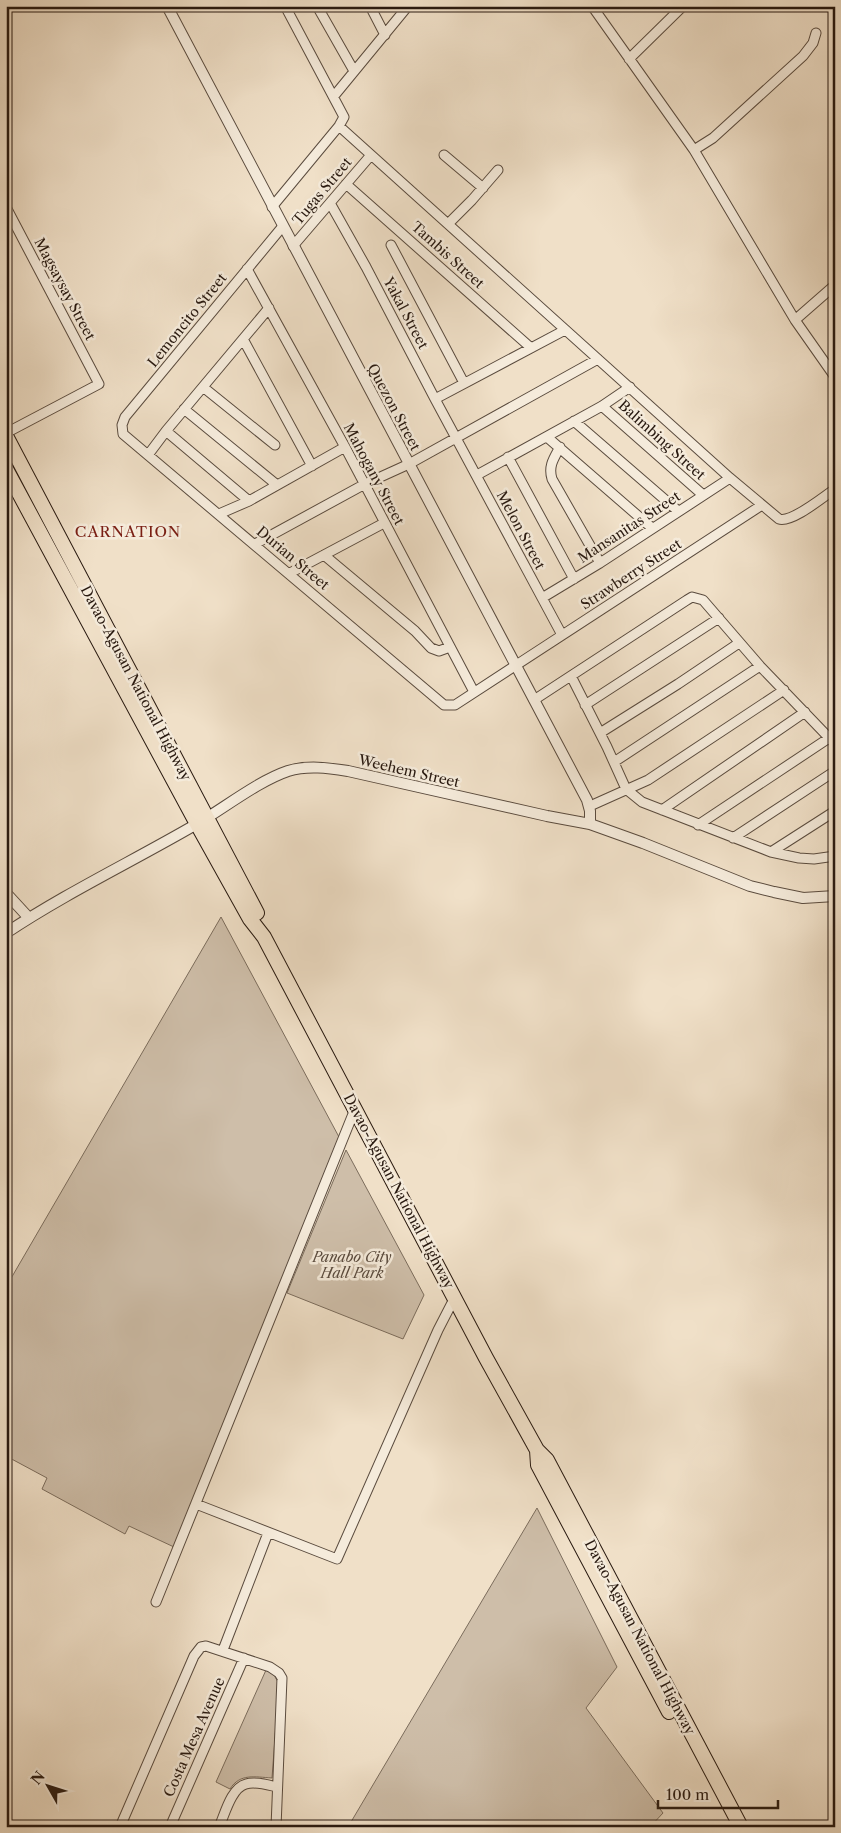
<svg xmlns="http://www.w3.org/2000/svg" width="841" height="1833" viewBox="0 0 841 1833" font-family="'Libre Caslon Text',serif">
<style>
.green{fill:#cebea9;stroke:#7b6c5c}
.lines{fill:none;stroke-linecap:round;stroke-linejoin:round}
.minor-casing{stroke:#5a4b3e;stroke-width:11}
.tertiary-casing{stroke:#5a4b3e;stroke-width:12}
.trunk-casing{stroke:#281910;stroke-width:16}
.minor{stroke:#f5ebdb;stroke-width:9}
.tertiary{stroke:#f5ebdb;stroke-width:10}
.trunk{stroke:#f0e0c8;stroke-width:14}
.labels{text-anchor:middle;stroke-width:5;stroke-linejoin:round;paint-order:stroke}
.street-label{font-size:14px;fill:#281910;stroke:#f5ebdb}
.park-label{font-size:14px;font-style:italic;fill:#5a4b3e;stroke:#f5ebdb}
.neighbourhood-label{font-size:15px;letter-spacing:1px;fill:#7a1f14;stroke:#f5ebdb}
</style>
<rect width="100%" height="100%" fill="#f0e0c8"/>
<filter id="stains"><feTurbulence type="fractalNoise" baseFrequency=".004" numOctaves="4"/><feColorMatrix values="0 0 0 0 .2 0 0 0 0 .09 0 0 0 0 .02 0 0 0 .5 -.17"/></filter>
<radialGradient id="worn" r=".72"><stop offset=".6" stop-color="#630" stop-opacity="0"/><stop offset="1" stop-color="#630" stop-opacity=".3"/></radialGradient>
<path class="green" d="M221 917 339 1137 174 1547 129 1526 125 1534 42 1489 47 1478 6 1456V1287Z
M346 1150 424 1295 403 1339 287 1293Z
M537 1508 617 1667 586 1708 663 1813 650 1827H348Z
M266 1670 274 1675 279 1684 272 1778C255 1777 240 1773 230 1789L216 1782Z"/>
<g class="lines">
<defs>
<path id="minor" d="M317 6 354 71
M370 6 385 35
M592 6 694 150 795 320 835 377
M629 59 683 6
M334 96 408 6
M339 126 730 478 779 519C792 523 823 497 835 489
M694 150 713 138 803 56 813 43 816 33
M444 155 483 188
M346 184 530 347
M330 203 366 267 435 399 562 635
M6 207 99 384 6 433
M272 207 339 126 344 117 285 6
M448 224 472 200 498 170
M283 226 125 417 122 425 123 434 444 705H455L762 505
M391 245 464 383
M293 246 371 155
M247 269 345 447 474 692
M795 320 835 285
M243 339 312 466
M203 387 275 445
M435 399 565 330
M602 406 703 495
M184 409 277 485
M574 421 678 511
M166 431 249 501
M547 437 652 528
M560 447C554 458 548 466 552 479L600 563
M148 455 166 431 269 308
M508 457 574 579
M477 475 602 406 630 387
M219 514 249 501 345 447
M255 544 365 484 409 464 598 359
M324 555 415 631 431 648 439 651 450 647
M290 573 384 523
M542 598 600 563 730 478
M571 676 607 747 626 789 642 802 771 852 799 858 814 859 835 856
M534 700 687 600 692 597 703 600 760 666 835 744
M585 705 719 618
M600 733 678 684 739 643
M614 762 760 666
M590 806 648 780 784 690
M662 810 805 712
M698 825 829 738
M733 838 835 771
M771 852 835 811
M196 1504 337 1559 438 1330 455 1297
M156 1602 355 1109
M223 1650 268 1533
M120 1827 194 1656 201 1647 206 1646 270 1667 279 1673 282 1678 276 1827
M170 1827 244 1658
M219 1827C225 1814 231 1788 246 1784 255 1781 268 1785 277 1787"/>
<path id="tertiary" d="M167 6 587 800 590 811V824
M6 893 29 918
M6 933C66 893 133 861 195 825 223 809 258 781 288 771 308 765 328 768 348 771L547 816 590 824 643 843 750 886 774 892 803 898 835 896"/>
<path id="trunk" d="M6 436 257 913
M6 469 197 824 250 919 264 937 486 1358 537 1450 547 1460 741 1827
M537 1450 538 1465 669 1712"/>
</defs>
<use href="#minor" class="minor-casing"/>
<use href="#tertiary" class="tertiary-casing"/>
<use href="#trunk" class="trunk-casing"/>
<use href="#minor" class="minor"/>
<use href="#tertiary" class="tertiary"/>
<use href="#trunk" class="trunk"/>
</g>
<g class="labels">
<g class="street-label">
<text transform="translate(322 191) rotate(-50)" y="5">Tugas Street</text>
<text transform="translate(448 255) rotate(42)" y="5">Tambis Street</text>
<text transform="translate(65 289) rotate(62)" y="5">Magsaysay Street</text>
<text transform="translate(406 313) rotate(62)" y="5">Yakal Street</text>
<text transform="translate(187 320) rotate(-51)" y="5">Lemoncito Street</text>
<text transform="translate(394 407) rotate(62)" y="5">Quezon Street</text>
<text transform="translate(662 440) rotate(42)" y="5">Balimbing Street</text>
<text transform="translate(374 474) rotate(62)" y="5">Mahogany Street</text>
<text transform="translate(629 527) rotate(-33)" y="5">Mansanitas Street</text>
<text transform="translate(521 530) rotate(62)" y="5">Melon Street</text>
<text transform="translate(293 558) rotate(40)" y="5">Durian Street</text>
<text transform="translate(631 574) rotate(-33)" y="5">Strawberry Street</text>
<text transform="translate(136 683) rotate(62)" y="5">Davao-Agusan National Highway</text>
<text transform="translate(409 771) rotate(13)" y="5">Weehem Street</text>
<text transform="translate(399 1191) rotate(62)" y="5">Davao-Agusan National Highway</text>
<text transform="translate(640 1637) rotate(62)" y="5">Davao-Agusan National Highway</text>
<text transform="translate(194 1737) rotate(-66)" y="5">Costa Mesa Avenue</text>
</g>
<g class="park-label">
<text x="352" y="1262">Panabo City<tspan x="352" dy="16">Hall Park</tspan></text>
</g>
<g class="neighbourhood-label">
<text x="128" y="537">CARNATION</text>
</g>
</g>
<rect width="841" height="1833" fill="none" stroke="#f0e0c8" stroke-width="25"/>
<rect x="8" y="8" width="826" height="1818" fill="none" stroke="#281910" stroke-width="2.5"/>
<rect x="12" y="12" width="816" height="1808" fill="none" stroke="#281910"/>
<g transform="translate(48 1786) rotate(309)" stroke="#f5ebdb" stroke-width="4" paint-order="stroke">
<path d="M0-4L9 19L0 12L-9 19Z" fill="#281910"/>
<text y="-8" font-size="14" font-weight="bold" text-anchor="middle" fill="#281910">N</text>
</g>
<path d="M658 1800v8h120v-8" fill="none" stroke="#281910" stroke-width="2.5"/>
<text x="666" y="1800" font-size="15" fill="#281910" stroke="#f5ebdb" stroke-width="4" paint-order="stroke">100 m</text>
<rect width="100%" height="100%" filter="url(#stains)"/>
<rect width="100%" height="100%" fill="url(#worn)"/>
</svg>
